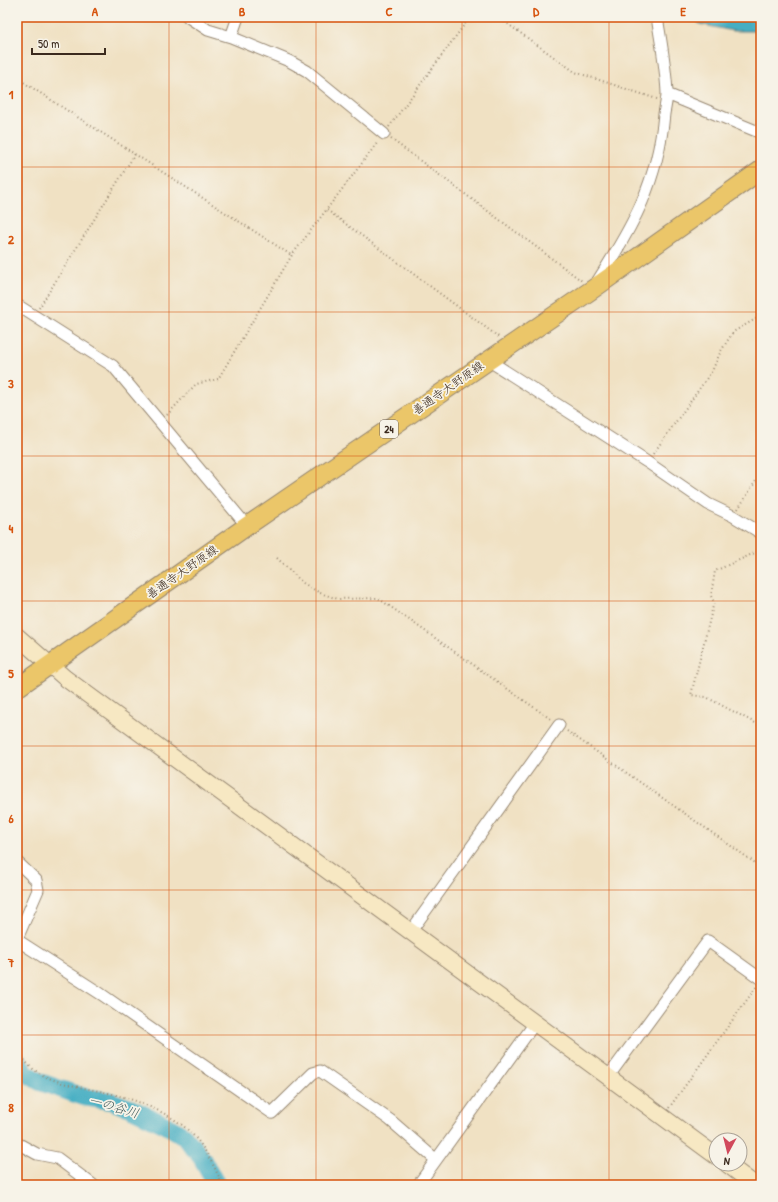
<svg xmlns="http://www.w3.org/2000/svg" width="778" height="1202" viewBox="0 0 778 1202" font-family="'Patrick Hand','Klee One',sans-serif">
<style>
.water{fill:#44aec3;stroke:#406c70}
.lines{fill:none;stroke-linecap:round;stroke-linejoin:round}
.river{stroke:#44aec3;stroke-width:18}
.street-casing{stroke:#968670;stroke-width:13}
.secondary-casing{stroke:#968670;stroke-width:18}
.primary-casing{stroke:#968670;stroke-width:20}
.path{stroke:#968670;stroke-width:2;stroke-dasharray:1 3;stroke-linecap:butt}
.street{stroke:#fff;stroke-width:11}
.secondary{stroke:#f7e8c3;stroke-width:16}
.primary{stroke:#ebc669;stroke-width:18}
.grid{fill:none;stroke:#d7540e;stroke-width:1;stroke-opacity:0.55}
.labels{text-anchor:middle;stroke-width:3.5;stroke-linejoin:round;paint-order:stroke}
.shield{fill:#f7f3e8;stroke:#73665b;stroke-width:1}
.shield-label{font-size:11px;font-weight:bold;fill:#3b2a1e}
.street-label{font-size:12px;fill:#3b2a1e;stroke:#f7f3e8}
.water-label{font-size:13px;font-style:italic;fill:#3e5858;stroke:#f7f3e8}
.neatline{fill:none;stroke:#d7540e;stroke-width:1.5}
.grid-label{font-size:13px;text-anchor:middle;font-weight:bold;fill:#d7540e}
</style>
<rect width="100%" height="100%" fill="#f7f3e8"/>
<filter id="ink" filterUnits="userSpaceOnUse"><feTurbulence type="fractalNoise" baseFrequency=".025" numOctaves="2"/><feDisplacementMap in="SourceGraphic" scale="8" xChannelSelector="R" yChannelSelector="G"/><feConvolveMatrix kernelMatrix="1 2 1 2 8 2 1 2 1" color-interpolation-filters="sRGB"/></filter>
<filter id="wash" filterUnits="userSpaceOnUse"><feTurbulence type="fractalNoise" baseFrequency=".012" numOctaves="4" result="noise"/><feDisplacementMap in="SourceGraphic" scale="16" xChannelSelector="R" yChannelSelector="G"/><feGaussianBlur stdDeviation="0.9" result="paint"/><feColorMatrix in="noise" values="0 0 0 0 0 0 0 0 0 0 0 0 0 0 0 0 0 1.4 0 .05"/><feComposite in="paint" operator="in"/></filter>
<g filter="url(#wash)">
<rect width="100%" height="100%" fill="#f0e1c3"/>
<path class="water" d="M695 17H761V31H733L699 24Z"/>
<g class="lines">
<path class="river" d="M17 1059 26 1073 40 1082 84 1097 110 1101 130 1108 166 1125 184 1136 201 1157 217 1185"/>
</g>
</g>
<g filter="url(#ink)">
<g class="lines">
<defs>
<path id="street" d="M188 17 208 30 231 37 289 61 307 71 384 134
M231 37 238 17
M667 94 761 133
M597 282C633 226 658 182 664 114 665 107 667 100 667 93 666 68 661 42 657 17
M17 305 113 366 247 526
M488 360 647 462 708 504 733 516 761 533
M17 862 36 880 38 890 19 934 17 941
M411 931 559 725
M17 940 101 994 272 1113 313 1073 320 1071 390 1120 435 1159
M608 1077 708 941 761 979
M17 1143 37 1154 57 1158 93 1185
M418 1185 535 1023"/>
<path id="secondary" d="M17 636 65 678 716 1156
M727 1164 755 1185"/>
<path id="primary" d="M17 688 247 526 593 289 761 170"/>
</defs>
<use href="#street" class="street-casing"/>
<use href="#secondary" class="secondary-casing"/>
<use href="#primary" class="primary-casing"/>
<path class="path" d="M498 17 575 72 657 99
M17 78 291 255
M389 127 470 17
M391 139 582 281
M327 210 500 338
M39 308 135 154
M167 415 196 384 218 379 292 255 378 142
M653 454 712 371 721 351 733 332 761 316
M738 509 761 473
M761 550 715 571 711 596 714 602 691 695 706 697 757 724 761 728
M277 558 303 583 320 593 338 599 378 598 552 720
M567 731 761 867
M17 1025C18 1035 18 1049 23 1058 41 1086 90 1087 120 1096 136 1100 164 1112 178 1122 202 1139 210 1159 223 1185
M669 1108 757 986"/>
<use href="#street" class="street"/>
<use href="#secondary" class="secondary"/>
<use href="#primary" class="primary"/>
</g>
</g>
<path class="grid" d="M169 17V1185M316 17V1185M462 17V1185M609 17V1185M17 167H761M17 312H761M17 456H761M17 601H761M17 746H761M17 890H761M17 1035H761"/>
<g class="labels">
<rect class="shield" x="380" y="420" width="18" height="18" rx="3"/>
<g class="shield-label">
<text x="389" y="433">24</text>
</g>
<g class="street-label">
<text transform="translate(448 388) rotate(-35)" y="4">善通寺大野原線</text>
<text transform="translate(182 572) rotate(-35)" y="4">善通寺大野原線</text>
</g>
<g class="water-label">
<text transform="translate(114 1106) rotate(16)" y="5">一の谷川</text>
</g>
</g>
<rect width="778" height="1202" fill="none" stroke="#f7f3e8" stroke-width="44"/>
<g transform="translate(728 1152) rotate(187)"><circle r="19" fill="#f7f3e8" stroke="#aca397"/>
<path d="M0-3L7 15L0 10L-7 15Z" fill="#d1495b"/>
<text y="-6" font-size="11" font-weight="bold" text-anchor="middle" fill="#3b2a1e">N</text>
</g>
<path d="M32 48v6h73v-6" fill="none" stroke="#3b2a1e" stroke-width="2"/>
<text x="38" y="48" font-size="12" fill="#3b2a1e" stroke="#f7f3e8" stroke-width="3" paint-order="stroke">50 m</text>
<rect x="22" y="22" width="734" height="1158" class="neatline"/>
<g class="grid-label">
<text x="95" y="16">A</text>
<text x="242" y="16">B</text>
<text x="389" y="16">C</text>
<text x="536" y="16">D</text>
<text x="683" y="16">E</text>
<text x="11" y="99">1</text>
<text x="11" y="244">2</text>
<text x="11" y="388">3</text>
<text x="11" y="533">4</text>
<text x="11" y="678">5</text>
<text x="11" y="823">6</text>
<text x="11" y="967">7</text>
<text x="11" y="1112">8</text>
</g>
</svg>
